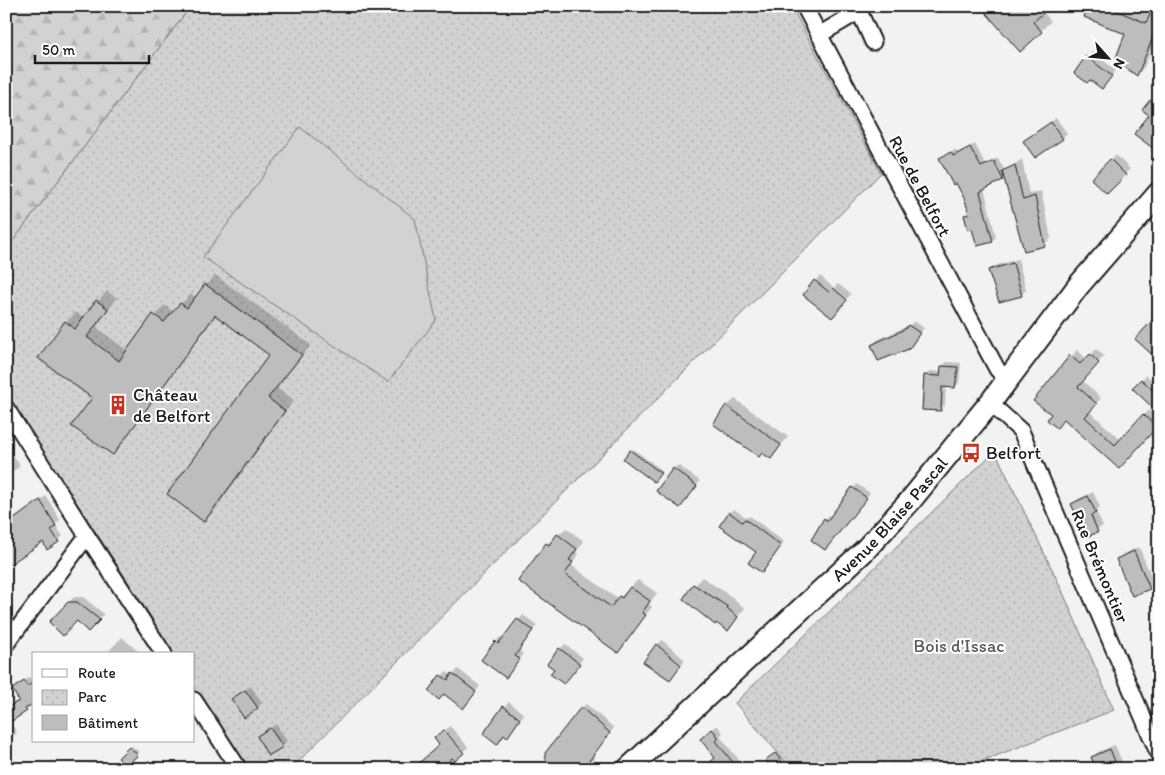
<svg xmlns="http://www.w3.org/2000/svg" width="1165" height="775" viewBox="0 0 1165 775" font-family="Itim,sans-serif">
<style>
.forest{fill:url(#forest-firs);stroke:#777}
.park{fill:url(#park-dots);stroke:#777}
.garden{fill:#d2d2d2;stroke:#777}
.shadow{fill:#0003}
.building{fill:#bdbdbd;stroke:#1c1c1c}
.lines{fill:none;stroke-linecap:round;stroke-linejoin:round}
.street-casing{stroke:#1c1c1c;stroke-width:19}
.secondary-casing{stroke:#1c1c1c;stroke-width:25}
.street{stroke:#fff;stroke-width:15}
.secondary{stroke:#fff;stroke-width:21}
.labels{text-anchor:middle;stroke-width:4;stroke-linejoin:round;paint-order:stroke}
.street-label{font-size:18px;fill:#1c1c1c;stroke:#fff}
.poi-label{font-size:18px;fill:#1c1c1c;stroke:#fff;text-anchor:start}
.park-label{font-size:18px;fill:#5c5c5c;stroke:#fff}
</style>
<defs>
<pattern id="forest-firs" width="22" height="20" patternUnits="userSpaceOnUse" patternTransform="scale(1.25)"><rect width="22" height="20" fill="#d2d2d2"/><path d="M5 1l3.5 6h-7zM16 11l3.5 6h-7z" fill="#b4b4b4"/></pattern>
<pattern id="park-dots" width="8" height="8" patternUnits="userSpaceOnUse" patternTransform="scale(1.25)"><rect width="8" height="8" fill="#d2d2d2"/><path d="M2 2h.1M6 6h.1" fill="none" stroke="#b4b4b4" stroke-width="1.8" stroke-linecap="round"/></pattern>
</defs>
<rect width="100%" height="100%" fill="#f2f2f2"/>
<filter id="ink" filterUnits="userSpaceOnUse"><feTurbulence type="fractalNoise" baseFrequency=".02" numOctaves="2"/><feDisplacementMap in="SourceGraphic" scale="10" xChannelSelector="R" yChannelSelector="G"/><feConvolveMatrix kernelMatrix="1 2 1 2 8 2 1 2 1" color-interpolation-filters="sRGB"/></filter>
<g filter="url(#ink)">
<path class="forest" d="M6 6H191L6 250Z"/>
<path class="park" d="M191 6H791L881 173 291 769H248L194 695V654H164L151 617 6 394V250Z
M995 451 1061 588 1114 710 962 769H792L735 703Z"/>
<path class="garden" d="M300 127 415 219 436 320 388 382 203 257Z"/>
<path class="shadow" d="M981 6 1043 12 1051 21 1041 31Z
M1090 6H1131L1154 16 1159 14V33L1144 67 1137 75 1127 33Z
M1092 52 1116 70 1106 83 1076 72Z
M1155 96 1159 99V142L1151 115V101Z
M1056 118 1067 133 1062 138 1025 141Z
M975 144 985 164 998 158 1005 171 1022 159 1029 194 1041 191 1051 238 1045 244 1025 250 1005 176 984 188 996 237 992 241 973 227 966 215 970 212 967 199 941 159 956 149 957 153Z
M1116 155 1130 169 1107 192 1093 179Z
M1018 259 1026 290 1021 295 990 271 994 266Z
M215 275 311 345 277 388 294 400 214 511 204 521 271 355 216 315 122 443 113 453 66 322 76 312 84 318 107 291 117 298 96 327 128 351 164 305 174 312 191 294 196 297Z
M820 276 834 288 838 284 851 294 836 312 815 281Z
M914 321 924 328 908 348 872 345 877 340 910 325Z
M1096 349 1104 356 1082 380 1101 398 1089 411 1121 440 1149 410 1159 419V424L1124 462 1065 418 1053 414 1035 401 1077 350 1087 359Z
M947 362 961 363 959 383 955 387 946 386 945 405 940 410 926 376 930 371 942 372V366Z
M1146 375 1159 386V398L1134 388Z
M735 399 788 437 771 457 727 406Z
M6 444 20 466 6 477Z
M633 449 662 470 656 478 631 451Z
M678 465 700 481 684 502 674 469Z
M857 484 870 493 829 544 825 519 829 515 832 516Z
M1093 492 1100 507 1096 511 1103 526 1087 535 1073 504 1078 499Z
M46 496 60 520 55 525 63 536 58 541H43L6 565V524Z
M734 509 747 518 750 516 784 542 766 567 758 552 730 513Z
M566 528 584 541 576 552 579 554 571 565 618 599 638 580 657 593 649 604 652 607 618 651 520 581 547 544Z
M1139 547 1154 583 1149 588 1118 559 1123 554Z
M702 577 735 599 734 600 745 608 727 630 684 599Z
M6 588 13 593 6 601Z
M74 597H83L104 614 88 630 78 620 51 622Z
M523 615 537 625 519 650 523 654 511 672 496 642 500 637 503 639Z
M122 637 140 653 139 654H106Z
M662 640 685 660 670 678 657 645Z
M565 644 583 658 568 678 556 669 560 649Z
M458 669 480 686 468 702 445 693 430 691 446 671 452 676Z
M29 677 34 681V702L26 710 10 721 17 733 6 742V707L20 699 14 689Z
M251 686 262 703 257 708 232 699Z
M509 702 524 714 511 731 502 738 504 707Z
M586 704 614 728 592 756 595 758 586 769H554L582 708Z
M276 724 287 741 282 746 259 736Z
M717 725 723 733 720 736 746 769H713L716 758 706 735Z
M450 726 468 747 455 759 440 744 441 734Z
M1115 745 1125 769H1098L1093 757 1098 752Z
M132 746 139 752 126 764 120 758Z
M777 752 784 760 782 762 767 760Z
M89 762 97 764 96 769H83Z"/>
<path class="building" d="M980 6H1051L1033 22 1042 32 1020 52Z
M1088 6H1106L1146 23 1154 6H1159V23L1137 76 1115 60 1125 34 1084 17Z
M1086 56 1112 76 1102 89 1090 80 1087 83 1074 73Z
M1150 100 1157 106 1159 103V143L1154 149 1134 134 1149 115 1142 110Z
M1051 122 1063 139 1035 158 1023 141Z
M970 147 981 167 994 161 1003 180 980 192 993 242 977 246 972 229 968 230 964 215 969 214 965 200 956 183 953 185 939 158 951 152 953 156Z
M1110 159 1126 175 1107 194 1091 179Z
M1015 165 1023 200 1035 196 1045 246 1024 251 1002 171Z
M1013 263 1022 296 999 302 988 270Z
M814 280 829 292 833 288 847 300 832 318 803 295Z
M205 284 302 355 268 398 285 411 204 522 167 494 269 355 215 315 113 455 71 426 92 398 38 358 65 321 75 329 96 300 108 309 87 337 119 361 153 314 164 322 180 303 187 308Z
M1159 313V361L1135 339Z
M908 325 920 333 909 349 878 361 871 345 905 329Z
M1090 354 1099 363 1078 387 1097 404 1085 417 1115 445 1143 414 1157 427 1119 469 1064 419 1057 428 1047 420 1051 414 1033 401 1070 355 1080 364Z
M941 366 958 367 955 388 942 387 941 411 922 410 924 375 940 376Z
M1141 379 1159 396V400L1152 407 1132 388Z
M726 405 781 445 771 459 762 453 759 457 713 424Z
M630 450 661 473 654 482 623 459Z
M673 468 697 486 680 508 656 491Z
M852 487 867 498 825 550 811 540 824 518 827 521Z
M1088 496 1096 513 1091 515 1098 532 1087 537 1071 504Z
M40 500 56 526 51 530 59 542 47 550 43 542 6 567V525Z
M729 512 742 522 745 519 781 546 762 573 748 563 756 552 719 526Z
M557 534 577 549 569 560 573 562 565 574 611 607 619 596 622 598 630 587 650 601 642 613 646 615 618 653 518 581 546 543 549 545Z
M1134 551 1150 589 1132 596 1116 559Z
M693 584 728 607 727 608 738 617 728 631 716 623 715 625 683 599Z
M68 602H77L100 620 88 632 77 621 63 636 49 622Z
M517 619 533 630 515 656 520 659 506 678 481 660 495 641 498 644Z
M656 644 681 665 670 680 643 662Z
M559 648 580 664 564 684 550 674 554 669 547 664Z
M452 673 476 692 463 709 444 694 439 700 428 691 440 675 448 680Z
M24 681 27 686 34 682V703L25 709 27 711 6 725V708L19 701 12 689Z
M245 690 258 708 244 718 231 699Z
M503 706 520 719 507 738 504 735 497 745 483 734Z
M581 707 610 733 589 761 599 769H557L546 760 545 753Z
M270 728 283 747 268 756 257 736Z
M712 729 719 738 716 741 738 769H702L715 758 700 739Z
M444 730 464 753 455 761 452 758 440 769H426L420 762 439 745 434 738Z
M129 747 138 755 126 766 118 758Z
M1110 749 1118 769H1096L1091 757Z
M775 753 783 763 772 769 765 760Z"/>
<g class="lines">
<defs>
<path id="street" d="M804 6 997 369 1007 380
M851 6V16L859 11 873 42
M819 35 851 16
M990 403 1021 431 1159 755
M6 408 87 536
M6 644 87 536 164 654
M194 700 239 769"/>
<g id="secondary">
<path id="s1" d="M628 769 865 550 910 501 990 403 1079 285 1159 193"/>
</g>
</defs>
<use href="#street" class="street-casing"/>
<use href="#secondary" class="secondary-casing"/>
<use href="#street" class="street"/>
<use href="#secondary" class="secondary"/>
</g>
</g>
<defs>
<symbol id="building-bare" viewBox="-9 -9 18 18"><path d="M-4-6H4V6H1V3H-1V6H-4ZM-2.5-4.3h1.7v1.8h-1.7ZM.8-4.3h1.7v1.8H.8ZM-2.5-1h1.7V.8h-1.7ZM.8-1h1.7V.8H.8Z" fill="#c8321e" stroke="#fff" stroke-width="2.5" paint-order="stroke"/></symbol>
<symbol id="bus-bare" viewBox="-9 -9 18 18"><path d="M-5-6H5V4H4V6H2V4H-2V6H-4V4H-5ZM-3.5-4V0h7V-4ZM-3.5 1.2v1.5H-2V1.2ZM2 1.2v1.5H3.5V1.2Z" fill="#c8321e" stroke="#fff" stroke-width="2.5" paint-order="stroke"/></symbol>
</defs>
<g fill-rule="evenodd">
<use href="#building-bare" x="104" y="391" width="28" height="28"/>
<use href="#bus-bare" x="957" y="439" width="28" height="28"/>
</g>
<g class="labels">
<g class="street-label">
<text transform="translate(920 186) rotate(62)" y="6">Rue de Belfort</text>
<text dy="6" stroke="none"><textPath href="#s1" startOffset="362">Avenue Blaise Pascal</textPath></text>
<text transform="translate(1100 566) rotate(67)" y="6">Rue Brémontier</text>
</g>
<g class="poi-label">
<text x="133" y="401">Château<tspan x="133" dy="21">de Belfort</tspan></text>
<text x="986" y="459">Belfort</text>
</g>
<g class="park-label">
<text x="959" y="652">Bois d'Issac</text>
</g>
</g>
<rect width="1165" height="775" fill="none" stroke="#fff" stroke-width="25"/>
<rect x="12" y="12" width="1140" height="750" fill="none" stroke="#1c1c1c" stroke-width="2" filter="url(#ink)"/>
<rect x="32" y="652" width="162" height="90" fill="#ffffff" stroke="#a4a4a4"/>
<rect x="42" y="669" width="25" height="8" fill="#ffffff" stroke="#a4a4a4"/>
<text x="78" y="678" font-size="15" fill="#1c1c1c">Route</text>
<rect x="42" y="690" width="25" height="15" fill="url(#park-dots)" stroke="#a4a4a4"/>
<text x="78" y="702" font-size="15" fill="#1c1c1c">Parc</text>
<rect x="42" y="715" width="25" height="15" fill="#bdbdbd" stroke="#a4a4a4"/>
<text x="78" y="728" font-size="15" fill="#1c1c1c">Bâtiment</text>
<g transform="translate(1108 58) rotate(117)" stroke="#ffffff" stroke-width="4" paint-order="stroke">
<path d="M0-4L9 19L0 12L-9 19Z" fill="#1c1c1c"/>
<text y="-8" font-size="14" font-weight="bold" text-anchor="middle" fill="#1c1c1c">N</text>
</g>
<path d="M35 55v8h114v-8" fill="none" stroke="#1c1c1c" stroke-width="2.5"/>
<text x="42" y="55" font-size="15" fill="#1c1c1c" stroke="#ffffff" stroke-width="4" paint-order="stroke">50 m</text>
</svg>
